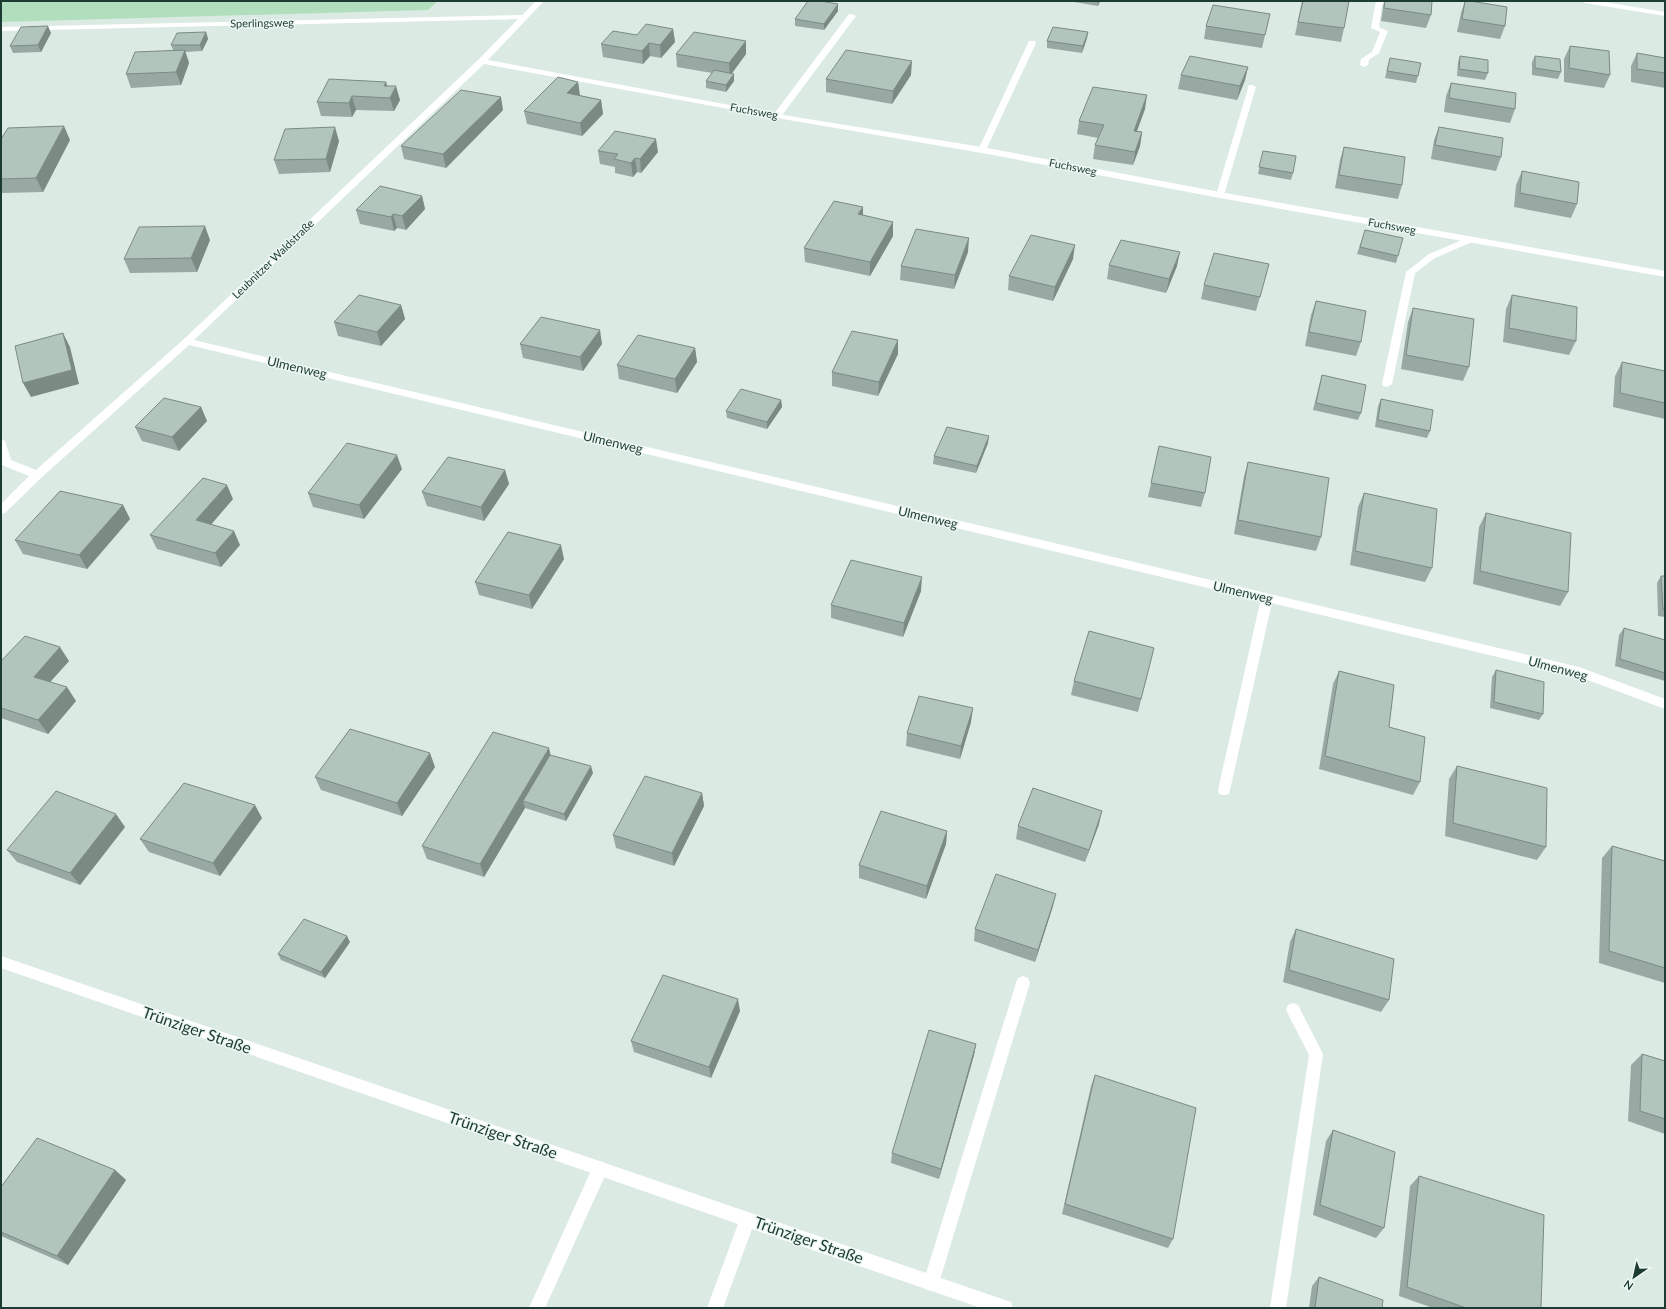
<svg xmlns="http://www.w3.org/2000/svg" width="1666" height="1309" viewBox="0 0 1666 1309" font-family="Lato,sans-serif">
<style>
.green{fill:#b1dfbe}
.lines{fill:none;stroke-linecap:round;stroke-linejoin:round}
.service{fill:#fff;fill-rule:evenodd}
.minor{fill:#fff;fill-rule:evenodd}
.wall{fill:#98a9a3}
.shaded-wall{fill:#7c8a84}
.building{fill:#b1c5bd;stroke:#7c8a84}
.labels{text-anchor:middle;stroke-width:3;stroke-linejoin:round;paint-order:stroke}
.far-street-label{font-size:11px;fill:#1c3b33;stroke:#ecf7f2}
.street-label{font-size:13px;fill:#1c3b33;stroke:#ecf7f2}
.near-street-label{font-size:16px;fill:#1c3b33;stroke:#ecf7f2}
</style>
<rect width="100%" height="100%" fill="#dceae4"/>
<path class="green" d="M1 1H438L428 10 1 22Z"/>
<g class="lines">
<path class="service" d="M1376 1H1392L1382 4 1379 27 1388 31 1379 53 1369 60 1368 65 1364 67 1360 65 1361 59 1372 52 1380 32 1371 28Z
M849 14H852L856 16 780 118H774L773 116 774 114Z
M1029 41H1035L1036 43 986 150 985 152H979L978 150Z
M1249 85H1252L1256 87 1224 195 1220 198 1217 197 1216 195Z
M1469 237 1472 238 1474 240 1472 242 1435 258 1415 273 1392 384 1387 387 1383 386 1382 384 1406 272 1429 254Z
M1267 594 1271 595 1273 598 1230 790 1229 794 1224 795 1219 794 1218 790 1261 598 1263 595Z
M1023 976 1028 978 1030 983 939 1283 937 1289 931 1291 925 1289 923 1283 1016 983 1018 978Z
M1293 1003 1298 1005 1323 1054 1286 1308H1270L1309 1055 1286 1010 1288 1005Z
M600 1161 606 1164 608 1169 545 1308H529L594 1164Z"/>
<path class="minor" d="M536 1H544L488 60 777 114 982 147 1220 192 1665 271V277L1220 198 982 153 777 118 484 64 194 340 1579 667 1665 699V709L1577 676 189 345 41 478 5 513 1 514V504L29 476 2 465 1 439 5 441 11 460 36 470 184 339 479 59 518 19 1 31V27L522 15Z
M1581 1H1599L1665 12V16L1585 3Z
M1 956 1005 1300 1011 1302 1013 1308H981L752 1229 723 1308H707L738 1224 1 968Z"/>
</g>
<path class="wall" d="M1068 1H1100L1098 6Z
M1302 1 1344 28 1341 42 1295 35Z
M1384 1H1432L1431 15 1426 28 1381 21Z
M1465 1 1505 26 1500 39 1457 32 1461 13Z
M838 4V11L824 30 795 26V19Z
M1270 14 1262 48 1204 39 1206 26Z
M673 29 675 42 661 58 650 56 643 64 603 57 601 44 637 35Z
M206 32 208 39 202 51 185 52 189 63 181 85 131 88 126 74 173 50 171 45Z
M1088 32 1087 38 1082 53 1047 48V41Z
M51 33 41 52 13 53 10 46Z
M746 41V54L732 73 734 81 726 92 706 88V81L712 73 677 67 676 54Z
M1570 46 1610 75 1604 88 1564 82V59Z
M1637 53 1665 58V88L1631 82V66Z
M1460 56 1488 73 1485 80 1457 76 1458 62Z
M1535 56 1561 72 1558 79 1532 75V62Z
M1390 58 1418 76 1416 83 1385 78Z
M1248 67 1245 80 1237 100 1178 89 1181 75Z
M911 75 892 104 826 92V79Z
M386 82 387 86 400 100 394 111 356 110 352 117 321 116 317 102Z
M578 82 579 95 601 100 603 114 582 136 527 124 524 111Z
M1451 83 1515 109 1510 123 1444 112 1446 96Z
M1145 109 1137 131 1142 132 1140 146 1133 165 1093 159 1095 145 1098 138 1077 134 1079 121Z
M503 110 446 168 404 159 401 146Z
M1439 127 1501 157 1496 171 1431 159 1434 140Z
M1 139 70 140 43 192 1 193Z
M339 141 330 172 279 174 274 160Z
M1344 147 1402 185 1398 199 1335 188 1340 160Z
M598 151 658 152 641 173 637 172 633 177 615 173V167L600 164Z
M1263 151 1293 173 1291 180 1258 174Z
M1522 171 1577 204 1571 218 1514 207 1516 185Z
M422 196 425 209 406 230 397 228 394 231 360 224 356 210Z
M863 215 893 222V236L870 276 805 262 804 248Z
M1365 230 1398 256 1396 263 1357 254Z
M210 240 197 272 130 273 124 259Z
M968 252 954 289 900 280 901 266Z
M1073 259 1053 301 1008 290 1009 276Z
M1269 264 1256 311 1201 299 1204 285Z
M1109 265 1177 266 1166 293 1107 279Z
M1512 295 1576 341 1569 355 1503 342 1506 309Z
M1316 301 1361 342 1356 356 1305 346 1311 315Z
M401 305 405 319 381 346 338 336 334 322Z
M1413 308 1469 367 1463 381 1401 369 1408 322Z
M898 340V354L878 396 832 386V372Z
M520 344H602L583 371 523 358Z
M695 348 697 362 677 393 619 379 617 365Z
M1622 362 1665 371V419L1613 407 1615 376Z
M1322 375 1361 413 1358 420 1313 410 1320 382Z
M1381 399 1430 431 1427 438 1375 427 1378 406Z
M781 400 782 407 767 429 727 418 726 411Z
M201 407 207 421 179 451 142 441 135 427Z
M988 443 976 473 933 464 934 456Z
M1159 446 1205 493 1201 507 1148 497Z
M1248 462 1321 537 1316 551 1234 534 1244 476Z
M402 469 364 519 313 507 308 493Z
M505 470 509 484 484 521 427 506 422 492Z
M1364 493 1432 568 1425 582 1350 565 1358 507Z
M233 499 211 524 240 545 221 567 157 549 150 535Z
M123 505 130 519 87 569 23 554 15 540Z
M1486 513 1568 592 1560 606 1473 584 1479 527Z
M564 559 532 609 479 595 475 582Z
M1661 576H1665V617L1658 616 1657 583Z
M921 591 903 637 831 618V605Z
M1624 628 1665 640V681L1615 666 1619 635Z
M1154 648 1138 712 1071 695 1074 681Z
M1 661H69L50 682 76 701 48 734 1 718Z
M1496 670 1543 714 1539 720 1490 708 1492 677Z
M1339 671 1389 727 1420 782 1413 795 1319 769 1333 684Z
M971 722 960 759 906 746 907 733Z
M550 755 593 773 566 821 525 808 484 877 427 859 422 846Z
M1457 766 1546 847 1537 860 1445 836 1449 779Z
M435 767 402 816 321 790 315 777Z
M702 793 704 806 674 866 616 848 613 835Z
M262 818 220 876 149 852 140 839Z
M1099 824 1085 862 1016 839 1018 826Z
M125 827 80 885 17 862 7 850Z
M947 831 946 844 926 899 859 878V865Z
M1612 846 1665 861V983L1599 963 1602 858Z
M1053 906 1035 962 974 941 975 929Z
M1296 929 1389 1000 1381 1012 1283 982 1290 942Z
M350 942 325 978 281 960 278 954Z
M740 1011 711 1078 634 1052 631 1041Z
M976 1044 974 1055 939 1179 891 1163 892 1153Z
M1642 1054 1665 1061V1134L1628 1121 1631 1065Z
M1095 1075 1173 1239 1168 1248 1062 1214 1091 1086Z
M1333 1130 1384 1228 1376 1238 1313 1215 1326 1141Z
M115 1170 126 1180 68 1265 1 1236V1187Z
M1419 1176 1541 1308H1433L1399 1296 1410 1186Z
M1319 1277 1382 1308H1309L1312 1286Z"/>
<path class="shaded-wall" d="M1098 1H1100L1098 6Z
M838 4V11L824 30V24Z
M48 26 51 33 41 52 38 45Z
M673 29 675 42 661 58 660 45Z
M206 32 208 39 202 51 200 45Z
M1088 32 1087 38 1082 53 1083 46Z
M746 41V54L730 76 729 63Z
M649 43 650 56 643 64 642 51Z
M185 50 189 63 181 85 176 72Z
M912 61 911 75 892 104 893 91Z
M1248 67 1245 80 1237 100 1240 86Z
M734 74V81L726 92V85Z
M386 82 390 95 384 86Z
M578 82 580 95 569 106 567 93Z
M396 86 400 100 394 111 390 98Z
M1147 95 1145 109 1132 144 1134 131Z
M352 96 356 110 352 117 349 103Z
M501 97 503 110 446 168 443 154Z
M601 100 603 114 582 136 580 123Z
M64 126 70 140 43 192 36 178Z
M335 127 339 141 330 172 326 159Z
M1142 132 1140 146 1133 165 1135 152Z
M656 139 658 152 641 173 640 159Z
M635 158 637 172 633 177 631 163Z
M422 196 425 209 406 230 402 216Z
M863 207V221L858 214Z
M393 214 397 228 394 231 391 217Z
M893 222V236L870 276V262Z
M205 226 210 240 197 272 191 258Z
M969 238 968 252 954 289 955 275Z
M1075 245 1073 259 1053 301 1055 287Z
M1180 252 1177 266 1166 293 1169 279Z
M401 305 405 319 381 346 377 332Z
M600 330 602 344 583 371 580 357Z
M63 333 70 347 79 384 31 397 23 383Z
M898 340V354L878 396 879 382Z
M695 348 697 362 677 393 675 379Z
M781 400 782 407 767 429V422Z
M201 407 207 421 179 451 172 437Z
M989 436 988 443 976 473 977 466Z
M397 455 402 469 364 519 359 505Z
M505 470 509 484 484 521 481 507Z
M227 485 233 499 203 534 196 520Z
M123 505 130 519 87 569 79 555Z
M234 531 240 545 221 567 215 553Z
M561 545 564 559 532 609 529 595Z
M922 577 921 591 903 637 904 623Z
M60 647 69 661 43 690 34 677Z
M67 687 76 701 48 734 38 720Z
M973 708 971 722 960 759 961 746Z
M549 748 552 761 523 801 525 808 484 877 480 864Z
M430 753 435 767 402 816 397 803Z
M591 766 593 773 566 821 564 814Z
M702 793 704 806 674 866 672 853Z
M255 805 262 818 220 876 213 863Z
M1102 811 1099 824 1085 862Z
M116 814 125 827 80 885 70 873Z
M947 831 946 844 926 899 927 886Z
M1056 894 1053 906 1035 962 1038 950Z
M347 936 350 942 325 978 321 972Z
M738 999 740 1011 711 1078 709 1067Z
M976 1044 974 1055 939 1179 941 1169Z
M115 1170 126 1180 68 1265 57 1256Z"/>
<path class="building" d="M808 1H820L838 4 824 24 795 19Z
M1303 1H1349L1344 28 1298 22Z
M1385 1H1432L1431 15 1384 8Z
M1465 1H1470L1507 7 1505 26 1462 19Z
M1213 5 1270 14 1265 35 1206 26Z
M646 24 673 29 660 45 649 43 642 51 601 44 613 31 637 35Z
M48 26 38 45 10 46 21 27Z
M1053 27 1088 32 1083 46 1047 41Z
M206 32 200 45H171L177 33Z
M694 32 746 41 729 63 676 54Z
M1570 46 1609 51 1610 75 1569 68Z
M185 50 176 72 126 74 135 52Z
M846 50 912 61 893 91 826 79Z
M1637 53 1665 58V73L1637 69Z
M1190 56 1248 67 1240 86 1181 75Z
M1460 56 1488 60V73L1459 69Z
M1535 56 1560 59 1561 72 1535 68Z
M1390 58 1421 63 1418 76 1387 71Z
M714 70 734 74 726 85 706 81Z
M558 77 578 82 567 93 601 100 580 123 524 111Z
M329 79 386 82 384 86H396L390 98 352 96 349 103 317 102Z
M1451 83 1516 93 1515 109 1449 98Z
M1093 87 1147 95 1134 131 1142 132 1135 152 1095 145 1104 125 1079 121Z
M461 90 501 97 443 154 401 146Z
M64 126 36 178 1 179V139L8 128Z
M335 127 326 159 274 160 285 129Z
M1439 127 1503 138 1501 157 1435 145Z
M615 131 656 139 640 159 635 158 631 163 614 159 618 154 598 151Z
M1344 147 1405 157 1402 185 1339 175Z
M1263 151 1296 156 1293 173 1259 167Z
M1522 171 1579 182 1577 204 1520 193Z
M380 186 422 196 402 216 393 214 391 217 356 210Z
M834 201 863 207 858 214 893 222 870 262 804 248Z
M205 226 191 258 124 259 139 227Z
M916 229 969 238 955 275 901 266Z
M1365 230 1403 238 1398 256 1360 247Z
M1031 235 1075 245 1055 287 1009 276Z
M1121 240 1180 252 1169 279 1109 265Z
M1214 253 1269 264 1260 297 1204 285Z
M359 295 401 305 377 332 334 322Z
M1512 295 1577 307 1576 341 1509 328Z
M1316 301 1366 311 1361 342 1309 332Z
M1413 308 1474 319 1469 367 1406 355Z
M541 317 600 330 580 357 520 344Z
M852 331 898 340 879 382 832 372Z
M63 333 72 370 23 383 15 346Z
M638 335 695 348 675 379 617 365Z
M1622 362 1665 371V403L1620 393Z
M1322 375 1366 385 1361 413 1316 403Z
M741 389 781 400 767 422 726 411Z
M164 398 201 407 172 437 135 427Z
M1381 399 1433 410 1430 431 1378 420Z
M947 427 989 436 977 466 934 456Z
M347 443 397 455 359 505 308 493Z
M1159 446 1211 457 1205 493 1151 483Z
M448 457 505 470 481 507 422 492Z
M1248 462 1329 478 1321 537 1238 520Z
M203 478 227 485 196 520 234 531 215 553 150 535Z
M60 491 123 505 79 555 15 540Z
M1364 493 1437 509 1432 568 1355 551Z
M1486 513 1571 533 1568 592 1480 571Z
M508 532 561 545 529 595 475 582Z
M851 560 922 577 904 623 831 605Z
M1661 576H1665V609H1663Z
M1624 628 1665 640V673L1620 659Z
M1089 631 1154 648 1141 699 1074 681Z
M25 636 60 647 34 677 67 687 38 720 1 708V661Z
M1496 670 1544 682 1543 714 1494 702Z
M1339 671 1394 685 1389 727 1425 737 1420 782 1325 756Z
M919 696 973 708 961 746 907 733Z
M350 729 430 753 397 803 315 777Z
M493 732 549 748 480 864 422 846Z
M550 755 591 766 564 814 523 801Z
M1457 766 1547 788 1546 847 1453 823Z
M645 776 702 793 672 853 613 835Z
M184 783 255 805 213 863 140 839Z
M1033 788 1102 811 1089 850 1018 826Z
M56 791 116 814 70 873 7 850Z
M881 811 947 831 927 886 859 865Z
M1612 846 1665 861V968L1609 951Z
M996 874 1056 894 1038 950 975 929Z
M304 919 347 936 321 972 278 954Z
M1296 929 1394 959 1389 1000 1289 970Z
M663 975 738 999 709 1067 631 1041Z
M929 1030 976 1044 941 1169 892 1153Z
M1642 1054 1665 1061V1119L1640 1111Z
M1095 1075 1196 1108 1173 1239 1065 1204Z
M1333 1130 1395 1152 1384 1228 1320 1205Z
M37 1138 115 1170 57 1256 1 1232V1187Z
M1419 1176 1544 1215 1541 1308H1466L1407 1287Z
M1319 1277 1383 1300 1382 1308H1315Z"/>
<g class="labels">
<g class="far-street-label">
<text transform="translate(262 23) rotate(-1)" y="4">Sperlingsweg</text>
<text transform="translate(754 111) rotate(10)" y="4">Fuchsweg</text>
<text transform="translate(1073 167) rotate(11)" y="4">Fuchsweg</text>
<text transform="translate(1392 226) rotate(10)" y="4">Fuchsweg</text>
<text transform="translate(273 259) rotate(-44)" y="4">Leubnitzer Waldstraße</text>
</g>
<g class="street-label">
<text transform="translate(297 367) rotate(13)" y="5">Ulmenweg</text>
<text transform="translate(613 442) rotate(13)" y="5">Ulmenweg</text>
<text transform="translate(928 517) rotate(13)" y="5">Ulmenweg</text>
<text transform="translate(1243 592) rotate(13)" y="5">Ulmenweg</text>
<text transform="translate(1558 668) rotate(15)" y="5">Ulmenweg</text>
</g>
<g class="near-street-label">
<text transform="translate(197 1030) rotate(19)" y="6">Trünziger Straße</text>
<text transform="translate(503 1135) rotate(19)" y="6">Trünziger Straße</text>
<text transform="translate(809 1240) rotate(19)" y="6">Trünziger Straße</text>
</g>
</g>
<rect width="1666" height="1309" fill="none" stroke="#1c3b33" stroke-width="4"/>
<g transform="translate(1634 1277) rotate(214)" stroke="#ecf7f2" stroke-width="3" paint-order="stroke">
<path d="M0-3L7 15L0 10L-7 15Z" fill="#1c3b33"/>
<text y="-6" font-size="11" font-weight="bold" text-anchor="middle" fill="#1c3b33">N</text>
</g>
</svg>
